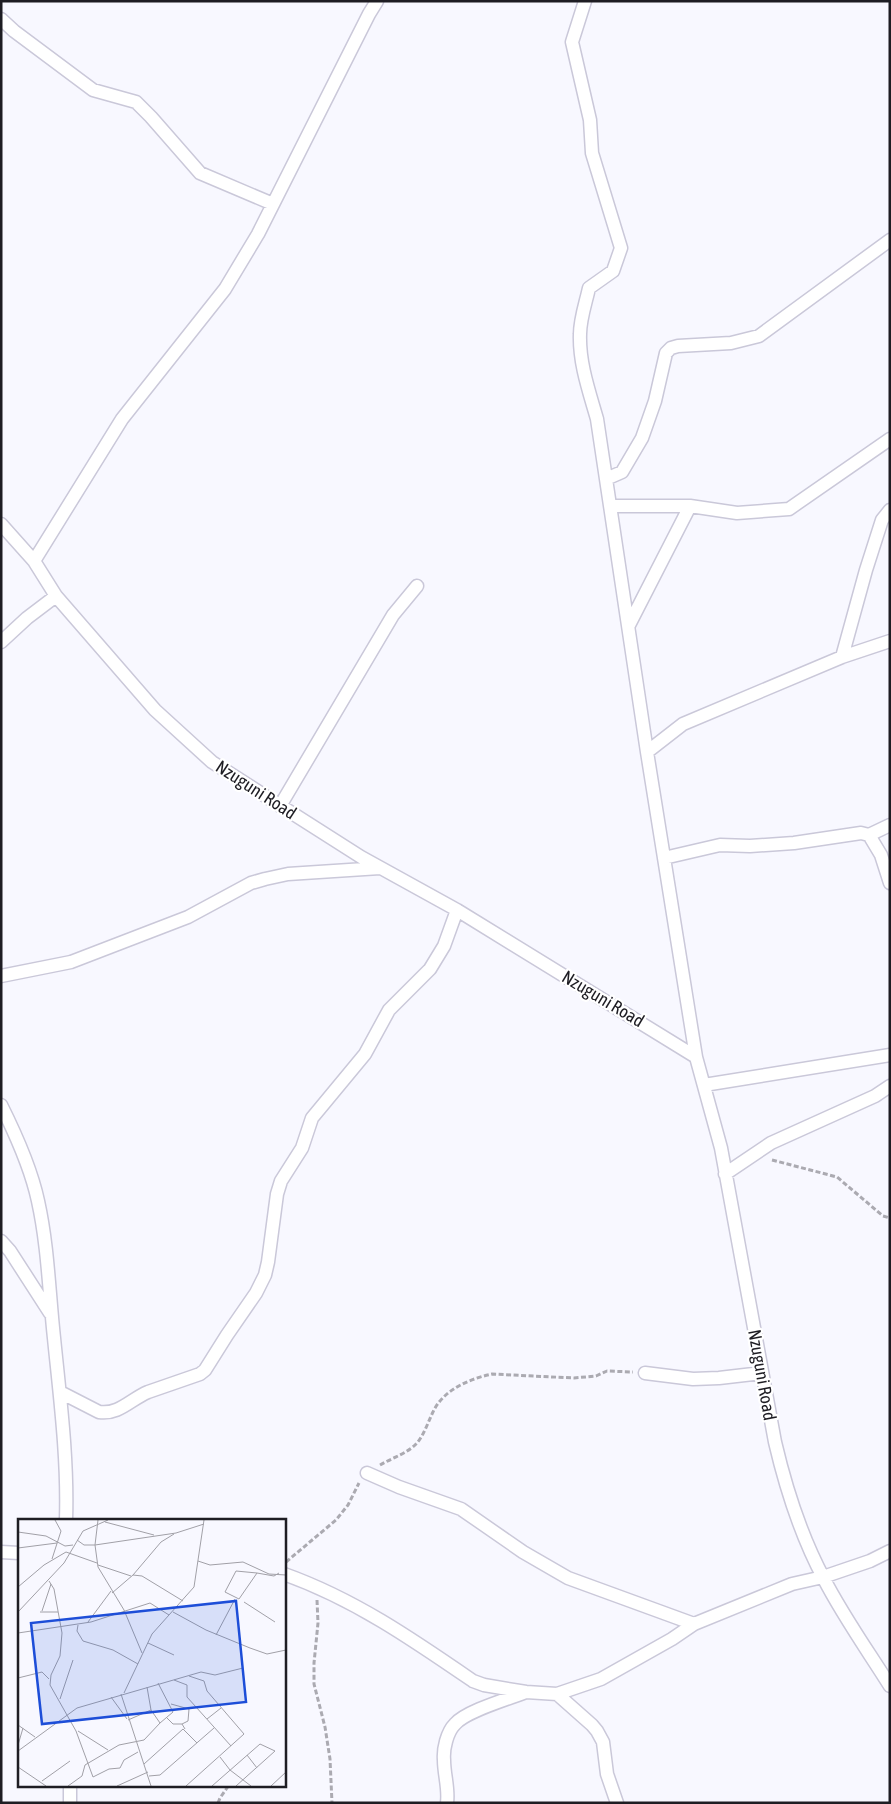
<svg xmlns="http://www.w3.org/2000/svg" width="891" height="1804" viewBox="0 0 891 1804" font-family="'Asap Condensed',sans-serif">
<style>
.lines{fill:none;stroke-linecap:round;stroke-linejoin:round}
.street-casing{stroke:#cac8d9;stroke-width:15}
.path{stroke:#abaab1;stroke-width:3;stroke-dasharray:5 2.5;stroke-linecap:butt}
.street{stroke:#fff;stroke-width:12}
.labels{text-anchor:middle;stroke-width:4.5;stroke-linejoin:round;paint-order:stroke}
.street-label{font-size:18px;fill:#1e1d23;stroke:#fff}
.inset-road{fill:none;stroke:#a1a0a7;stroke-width:1}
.view{fill:#1d4ed8;fill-opacity:0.15;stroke:#1d4ed8;stroke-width:2.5}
.inset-edge{fill:none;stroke:#1e1d23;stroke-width:2.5}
</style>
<rect width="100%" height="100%" fill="#f8f8ff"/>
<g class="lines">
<defs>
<path id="street" d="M585 1 572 42 590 120 592 153 621 248 613 271 589 288C586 302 580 319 580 334 579 363 589 391 597 419L647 752 696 1057 721 1148 775 1442C786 1489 801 1536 824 1579 843 1616 868 1651 890 1686
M1 19 14 31 93 90 136 102 151 117 200 173 273 204
M606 479 622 472 642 438 655 401 666 353 671 348 678 346 731 343 759 336 890 240
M610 506H690
M1 524 34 561 56 596 155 710 212 762 361 857 457 910 696 1057
M34 561 122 419 225 289 258 234 369 14 377 1
M629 625 690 506 737 513 789 509 890 439
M1 642 27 618 56 596
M842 657 866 570 882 520 890 510
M647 752 683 724 842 657 890 641
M280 806 393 615 417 586
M869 835 890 825
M664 858 720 845 750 846 794 843 861 833 869 835 881 855 890 883
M1 976 71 962 188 917 251 883 265 879 288 874 380 868
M704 1085 890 1055
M1 1105C16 1135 31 1168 38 1201 48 1246 49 1292 54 1338 60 1398 68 1459 66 1520
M725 1174 771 1143 875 1096 890 1086
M1 1241 10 1251 50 1313
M645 1373 693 1379 719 1378 762 1373
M60 1392 99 1412C119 1415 131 1399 148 1392 165 1386 183 1380 200 1374L205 1370 227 1335 256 1293 265 1275 268 1262 277 1194 281 1181 302 1148 312 1118 365 1054 389 1010 430 969 444 946 457 910
M367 1473 399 1487 461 1509 523 1552 568 1578 694 1624
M1 1552 19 1553
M284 1574C354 1599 412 1639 473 1681L484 1685 526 1692 557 1694 601 1679 672 1639 694 1624 792 1584 823 1577 870 1561 890 1551
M557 1694 592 1725 597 1731 603 1742 607 1774 617 1803
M70 1803V1785
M447 1803C449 1788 444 1775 444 1760 443 1749 447 1732 455 1724 466 1711 508 1699 526 1692"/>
</defs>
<use href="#street" class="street-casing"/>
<path class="path" d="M772 1160 837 1177 883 1216 890 1218
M380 1465C392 1458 408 1453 417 1443 424 1435 428 1422 433 1412 443 1390 469 1379 492 1374L574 1378 596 1376 607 1371 633 1372
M286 1562 336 1520 348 1505 359 1483
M317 1600 318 1623 314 1663V1684L325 1727 330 1759 332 1803
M218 1803 220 1798 229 1785"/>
<use href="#street" class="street"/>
</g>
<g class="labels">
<g class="street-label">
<text transform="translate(256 790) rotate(33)" y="6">Nzuguni Road</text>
<text transform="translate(603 999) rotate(31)" y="6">Nzuguni Road</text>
<text transform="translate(762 1375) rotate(80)" y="6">Nzuguni Road</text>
</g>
</g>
<g transform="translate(18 1519)">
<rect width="268" height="268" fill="#f8f8ff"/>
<path class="inset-road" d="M80 1 77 26 80 48 106 91 124 134M87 3 136 16M0 13 28 17 47 27 55 26M59 21 66 26H77L158 14 186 5M0 29 39 24M34 40 43 12 37 1M180 42 192 46 225 43 251 55 268 56M80 46 113 57M239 54 218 52 207 73 221 80 239 54 256 57 261 54M115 56 124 57 165 82M31 62 36 70 44 114 42 137 33 156 32 166 58 212 75 258 91 250 102 249 106 241 120 233M0 68 26 46 48 33 79 44M94 74 115 56 143 23 156 15M226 83 257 103M24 92 33 65M0 93 46 44 65 12 90 1M22 93H40M155 93 188 111 232 129 249 135 268 131M70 103 93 72M60 106 59 112 65 122 95 131 120 145M0 114 73 103 132 84 151 96M198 116 217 80M130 124 156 136M0 159 24 153 31 160M156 161 169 166V178L213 227M106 174 134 115 176 68 186 1M103 175 133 267M93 178 109 200M42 180 55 141M153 185 171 190 170 202 164 205M133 191 142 204 155 193 140 164M149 199 155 205H164L167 210M189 200 203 189M110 201 133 191 129 168M0 206 17 218M60 212 90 231M0 226 5 209M0 232 59 189 183 153 197 156 225 149M229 236 239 249M202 238 212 251 233 267M126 245 165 210 179 224M0 248 28 267M131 257 142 256 196 209M24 262 52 242M50 267 64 257 67 246 101 226 126 221 142 204M99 267 130 253M168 267 226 215 189 172 186 162 171 157M194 267 242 225 257 232 218 267M253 267 268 253"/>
<path class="view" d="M218 82 228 183 24 205 13 104Z"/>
<rect width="268" height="268" class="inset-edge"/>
</g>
<rect width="891" height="1804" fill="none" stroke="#1e1d23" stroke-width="5"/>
</svg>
